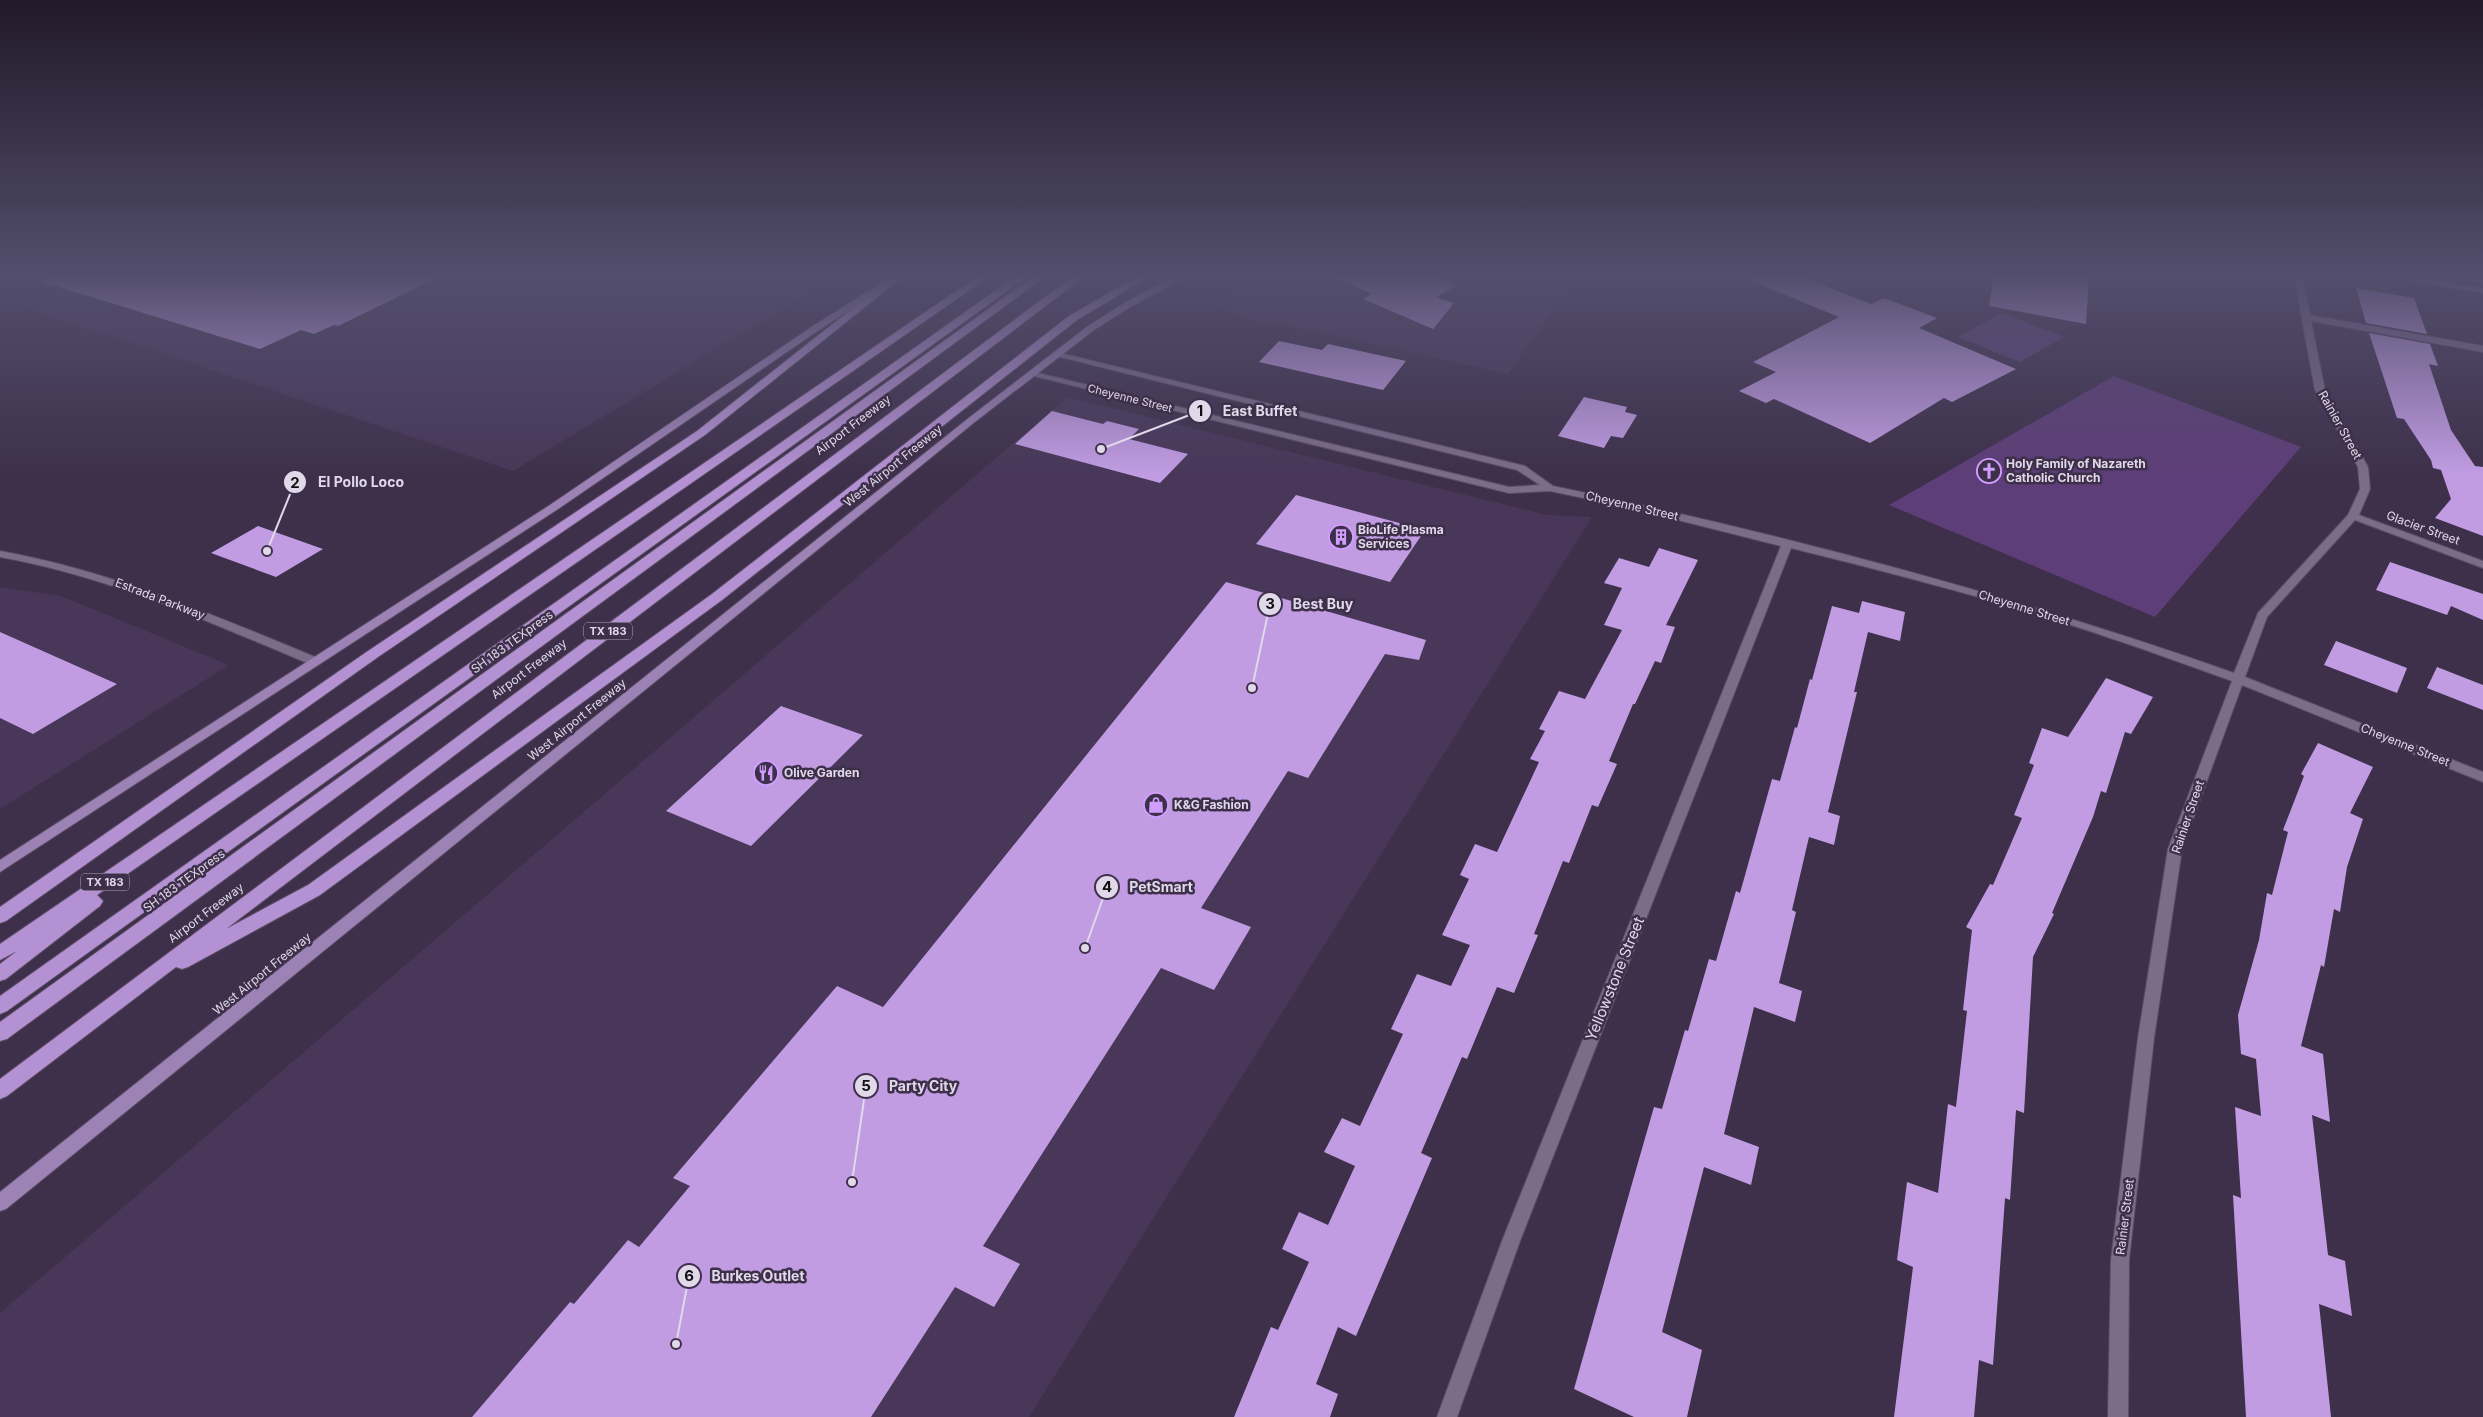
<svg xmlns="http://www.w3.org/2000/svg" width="2483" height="1417" viewBox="0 0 2483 1417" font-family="Inter,sans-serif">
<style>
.built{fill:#483758}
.green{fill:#5e3e78}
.building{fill:#c19ce3}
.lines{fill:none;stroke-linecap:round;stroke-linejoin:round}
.minor-casing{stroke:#5a4d64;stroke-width:2}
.major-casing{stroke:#5a4d64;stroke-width:2}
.highway-casing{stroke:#5a4d64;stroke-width:2}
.minor{fill:#7b6c8a;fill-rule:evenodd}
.major{fill:#9d82b6;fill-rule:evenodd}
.highway{fill:#b491d3;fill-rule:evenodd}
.labels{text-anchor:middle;stroke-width:5;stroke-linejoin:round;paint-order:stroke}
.far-street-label{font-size:11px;fill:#e1d8e9;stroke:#3e304b}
.shield{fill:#3e304b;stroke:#b0a6ba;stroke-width:1}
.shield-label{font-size:11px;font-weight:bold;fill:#e1d8e9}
.street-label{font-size:12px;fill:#e1d8e9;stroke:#3e304b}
.poi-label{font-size:12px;font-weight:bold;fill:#e1d8e9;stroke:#3e304b;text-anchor:start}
.near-street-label{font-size:15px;fill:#e1d8e9;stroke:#3e304b}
.leader{fill:none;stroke:#e1d8e9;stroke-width:2}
.callout-dot{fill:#e1d8e9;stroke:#3e304b;stroke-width:2}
.mark-label{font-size:15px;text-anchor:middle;font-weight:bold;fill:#111}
.callout-label{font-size:14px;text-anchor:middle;font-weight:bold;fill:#e1d8e9;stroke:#3e304b;stroke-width:5;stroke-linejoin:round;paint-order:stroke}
</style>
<rect width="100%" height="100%" fill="#3e304b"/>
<path class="built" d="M97 276H837L513 471 20 306Z
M1239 276H1577L1508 374 1269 321 1263 324 1209 303 1254 283Z
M1067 397 1547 515 1592 517 1029 1417H0V1313Z
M0 587 61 596 229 665 0 809Z"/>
<path class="green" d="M2002 313 2064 337 2020 362 1958 337Z
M2114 376 2301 447 2155 617 1889 505Z"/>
<path class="building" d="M44 276H441L338 326 334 325 314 334 301 330 260 349 43 282Z
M1331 276H1432L1457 285 1436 297 1454 303 1433 329 1363 299 1372 294Z
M1740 276H1799L1871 304 1884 298 1937 318 1919 328 2016 369 1952 402 1944 398 1870 443 1774 399 1766 403 1739 391 1776 372 1753 362 1839 317Z
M1994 276H2089L2086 324 1989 306Z
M2356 288 2414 298 2427 334 2366 323Z
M2369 333 2430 344 2438 366 2429 364 2451 430 2475 466 2483 467V536L2435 518 2451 499 2441 470 2433 468 2431 460 2404 419 2397 418Z
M1279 341 1322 350 1328 344 1406 361 1383 390 1259 362Z
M1584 397 1627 407 1625 412 1637 415 1623 438 1611 436 1604 448 1558 436Z
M1052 411 1103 424 1107 421 1139 429 1129 439 1188 454 1160 483 1015 444Z
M1296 495 1425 530 1390 582 1256 544Z
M258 526 323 549 276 577 211 553Z
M1659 548 1698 560 1666 625 1675 627 1661 663 1655 661 1635 704H1633L1609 761 1617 764 1598 807 1592 805 1569 863 1563 861 1534 934 1538 935 1514 993 1497 987 1467 1059 1462 1057 1421 1153 1432 1158 1356 1336 1338 1327 1316 1384 1338 1394 1330 1417H1234L1271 1327 1278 1330 1309 1262 1282 1249 1299 1212 1328 1225 1355 1166 1324 1152 1342 1118 1360 1126 1403 1034 1391 1029 1417 974 1451 986 1470 945 1442 935 1469 879 1460 875 1475 844 1497 852 1539 762 1530 759 1545 731 1539 729 1559 691 1585 699 1622 630 1604 625 1622 588 1604 583 1619 558 1649 567Z
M2390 562 2483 594V620L2451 606 2447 615 2376 590Z
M1226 582 1426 640 1419 660 1385 654 1308 778 1288 771 1201 908 1251 927 1214 990 1161 968 983 1246 1020 1264 994 1307 955 1287 871 1417H472L570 1302 574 1304 628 1240 639 1247 690 1186 673 1178 837 986 883 1007Z
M1862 601 1905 612 1900 641 1868 632 1854 692H1857L1828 812 1840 816 1834 845 1809 837 1792 910 1796 912 1779 983 1802 991 1795 1022 1754 1007 1724 1134 1759 1147 1751 1185 1704 1167 1662 1332 1702 1350 1687 1417H1634L1574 1389 1633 1180 1654 1107 1662 1109 1685 1030 1688 1031 1709 959 1716 961 1736 891 1740 893 1772 779 1780 781 1795 727 1797 728 1810 679 1812 680 1832 606 1859 613Z
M0 632 117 684 33 734 0 718Z
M2336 641 2407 668 2397 693 2324 665Z
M2437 667 2483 685V710L2427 688Z
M2106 678 2153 697 2131 734 2125 732 2106 793 2101 791 2093 817 2052 913 2054 914 2033 957 2024 1113 2016 1110 2010 1200 2005 1198 1993 1365 1979 1360 1974 1417H1894L1913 1267 1897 1260 1907 1182 1938 1193 1948 1104 1956 1107 1967 1011 1963 1010 1972 930 1966 927 1990 884 1993 885 2022 818 2014 815 2034 765 2029 763 2042 728 2068 737Z
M781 706 863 735 751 846 666 811Z
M2318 743 2373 767 2350 813 2363 819 2347 867 2340 912 2334 909 2324 967 2321 965 2301 1046 2323 1054 2330 1122 2312 1115 2328 1255 2345 1261 2352 1316 2319 1304 2331 1417H2246L2233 1195 2241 1198 2235 1107 2261 1116 2256 1059 2241 1054 2238 1015 2259 940 2267 893 2272 895 2288 832 2283 830 2304 776 2301 774Z"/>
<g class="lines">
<defs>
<path id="minor" d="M2294 276H2302L2310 315 2483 346V352L2311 321 2325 390 2368 467 2370 489 2359 515 2483 561V568L2355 520 2267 617 2245 677 2483 772V782L2242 685 2182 849 2154 1038 2129 1260 2128 1417H2108L2111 1260 2138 1038 2168 849 2232 681C2192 667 2153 652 2113 639 2008 603 1900 575 1791 548L1520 1241 1457 1417H1437L1502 1241 1781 546 1626 507 1550 491 1509 493 1030 375V371L1509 487 1540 485 1517 470 1052 355 1056 352 1525 466 1553 486C1784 534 2012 595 2234 673L2258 613 2348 515 2360 489 2358 467 2315 390Z
M0 551C115 572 213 615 320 659L322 662 316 666 312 665C209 622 111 577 0 557Z"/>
<path id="major" d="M892 276H902L819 330 558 509 0 872V860L550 505 813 326Z
M1176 276H1187L1132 306 1094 330 976 421 6 1209 0 1211V1192L970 417 1088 326 1126 302Z
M2386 276H2407L2483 289V293Z
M2455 276 2483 278V282Z"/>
<path id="highway" d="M978 276H990L97 895 103 901 100 906 6 979 0 981V964L17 951 0 960V944Z
M1016 276H1028L7 1011 0 1014V996Z
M1034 276H1046L7 1039 0 1041V1022Z
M1073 276H1085L226 929 308 885 712 594 1069 316 1138 276H1151L1077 320 722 600 320 895 188 967 182 969 176 967 7 1096 0 1099V1079Z
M892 277 900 279 705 435 378 657 6 921 0 923V907L368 651 697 431Z"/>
</defs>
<use href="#minor" class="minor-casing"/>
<use href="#major" class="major-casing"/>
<use href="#highway" class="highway-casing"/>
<use href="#minor" class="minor"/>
<use href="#major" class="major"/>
<use href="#highway" class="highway"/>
</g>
<linearGradient id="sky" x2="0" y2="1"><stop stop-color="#221a29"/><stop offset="0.58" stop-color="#524e6c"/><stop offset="1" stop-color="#524e6c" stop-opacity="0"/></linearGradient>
<rect width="2483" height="475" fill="url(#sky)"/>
<defs>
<symbol id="church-ring" viewBox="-11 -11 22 22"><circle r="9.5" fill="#3e304b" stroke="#d19dfe" stroke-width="1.5"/><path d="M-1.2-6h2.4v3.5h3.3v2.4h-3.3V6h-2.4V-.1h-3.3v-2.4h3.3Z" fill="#d19dfe"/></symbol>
<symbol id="building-ring" viewBox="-11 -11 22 22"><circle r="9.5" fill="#3e304b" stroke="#d19dfe" stroke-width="1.5"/><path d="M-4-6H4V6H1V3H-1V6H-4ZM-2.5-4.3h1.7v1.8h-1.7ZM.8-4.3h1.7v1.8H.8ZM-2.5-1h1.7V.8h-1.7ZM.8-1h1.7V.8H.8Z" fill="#d19dfe"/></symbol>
<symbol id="restaurant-ring" viewBox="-11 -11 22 22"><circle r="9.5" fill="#3e304b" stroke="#d19dfe" stroke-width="1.5"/><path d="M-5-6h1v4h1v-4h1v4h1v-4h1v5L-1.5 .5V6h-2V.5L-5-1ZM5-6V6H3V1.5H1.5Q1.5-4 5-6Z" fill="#d19dfe"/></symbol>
<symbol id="shop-ring" viewBox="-11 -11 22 22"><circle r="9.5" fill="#3e304b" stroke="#d19dfe" stroke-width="1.5"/><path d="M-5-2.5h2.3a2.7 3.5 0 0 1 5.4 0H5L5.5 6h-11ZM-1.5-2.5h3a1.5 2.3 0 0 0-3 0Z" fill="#d19dfe"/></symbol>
</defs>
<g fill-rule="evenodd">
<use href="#church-ring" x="1975" y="457" width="28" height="28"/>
<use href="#building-ring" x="1327" y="523" width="28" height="28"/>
<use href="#restaurant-ring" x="752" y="759" width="28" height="28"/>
<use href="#shop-ring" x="1142" y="791" width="28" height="28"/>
</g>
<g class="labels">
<g class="far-street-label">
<text transform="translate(1130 398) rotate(14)" y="4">Cheyenne Street</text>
</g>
<g class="shield">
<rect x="584" y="622.5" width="48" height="17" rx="4"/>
<rect x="81" y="873.5" width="48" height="17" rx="4"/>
</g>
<g class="shield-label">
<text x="608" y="635">TX 183</text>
<text x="105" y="886">TX 183</text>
</g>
<g class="street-label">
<text transform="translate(853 425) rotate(-37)" y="4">Airport Freeway</text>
<text transform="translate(2340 425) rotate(61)" y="4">Rainier Street</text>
<text transform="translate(893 466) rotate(-39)" y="4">West Airport Freeway</text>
<text transform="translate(1632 506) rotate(13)" y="4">Cheyenne Street</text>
<text transform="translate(2423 528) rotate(20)" y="4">Glacier Street</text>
<text transform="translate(160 599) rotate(21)" y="4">Estrada Parkway</text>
<text transform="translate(2024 608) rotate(17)" y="4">Cheyenne Street</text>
<text transform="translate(512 642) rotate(-36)" y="4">SH 183 TEXpress</text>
<text transform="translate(529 669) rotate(-37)" y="4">Airport Freeway</text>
<text transform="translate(577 720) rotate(-39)" y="4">West Airport Freeway</text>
<text transform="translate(2405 745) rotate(22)" y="4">Cheyenne Street</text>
<text transform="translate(2188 817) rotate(-71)" y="4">Rainier Street</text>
<text transform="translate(184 881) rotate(-36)" y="4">SH 183 TEXpress</text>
<text transform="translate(206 913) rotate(-37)" y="4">Airport Freeway</text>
<text transform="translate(262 974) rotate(-39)" y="4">West Airport Freeway</text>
<text transform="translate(2125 1217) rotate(-83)" y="4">Rainier Street</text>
</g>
<g class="poi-label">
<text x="2006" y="468">Holy Family of Nazareth<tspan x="2006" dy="14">Catholic Church</tspan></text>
<text x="1358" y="534">BioLife Plasma<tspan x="1358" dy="14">Services</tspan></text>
<text x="784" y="777">Olive Garden</text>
<text x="1174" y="809">K&amp;G Fashion</text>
</g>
<g class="near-street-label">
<text transform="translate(1615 979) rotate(-68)" y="5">Yellowstone Street</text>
</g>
</g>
<path class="leader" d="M1101 449L1200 411M267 551L295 482M1252 688L1270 604M1085 948L1107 887M852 1182L866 1086M676 1344L689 1276"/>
<g class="callout-dot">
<circle cx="1101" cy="449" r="5"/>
<circle cx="267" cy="551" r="5"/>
<circle cx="1252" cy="688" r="5"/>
<circle cx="1085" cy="948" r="5"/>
<circle cx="852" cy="1182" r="5"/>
<circle cx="676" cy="1344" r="5"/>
<circle cx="1200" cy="411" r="12"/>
<circle cx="295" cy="482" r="12"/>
<circle cx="1270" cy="604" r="12"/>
<circle cx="1107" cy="887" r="12"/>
<circle cx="866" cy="1086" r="12"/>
<circle cx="689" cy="1276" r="12"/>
</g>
<g class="mark-label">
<text x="1200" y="416">1</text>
<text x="295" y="488">2</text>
<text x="1270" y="609">3</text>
<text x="1107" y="892">4</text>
<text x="866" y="1091">5</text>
<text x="689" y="1281">6</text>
</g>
<g class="callout-label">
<text x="1260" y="416">East Buffet</text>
<text x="361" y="487">El Pollo Loco</text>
<text x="1323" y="609">Best Buy</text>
<text x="1161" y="892">PetSmart</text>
<text x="923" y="1091">Party City</text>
<text x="758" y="1281">Burkes Outlet</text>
</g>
</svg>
